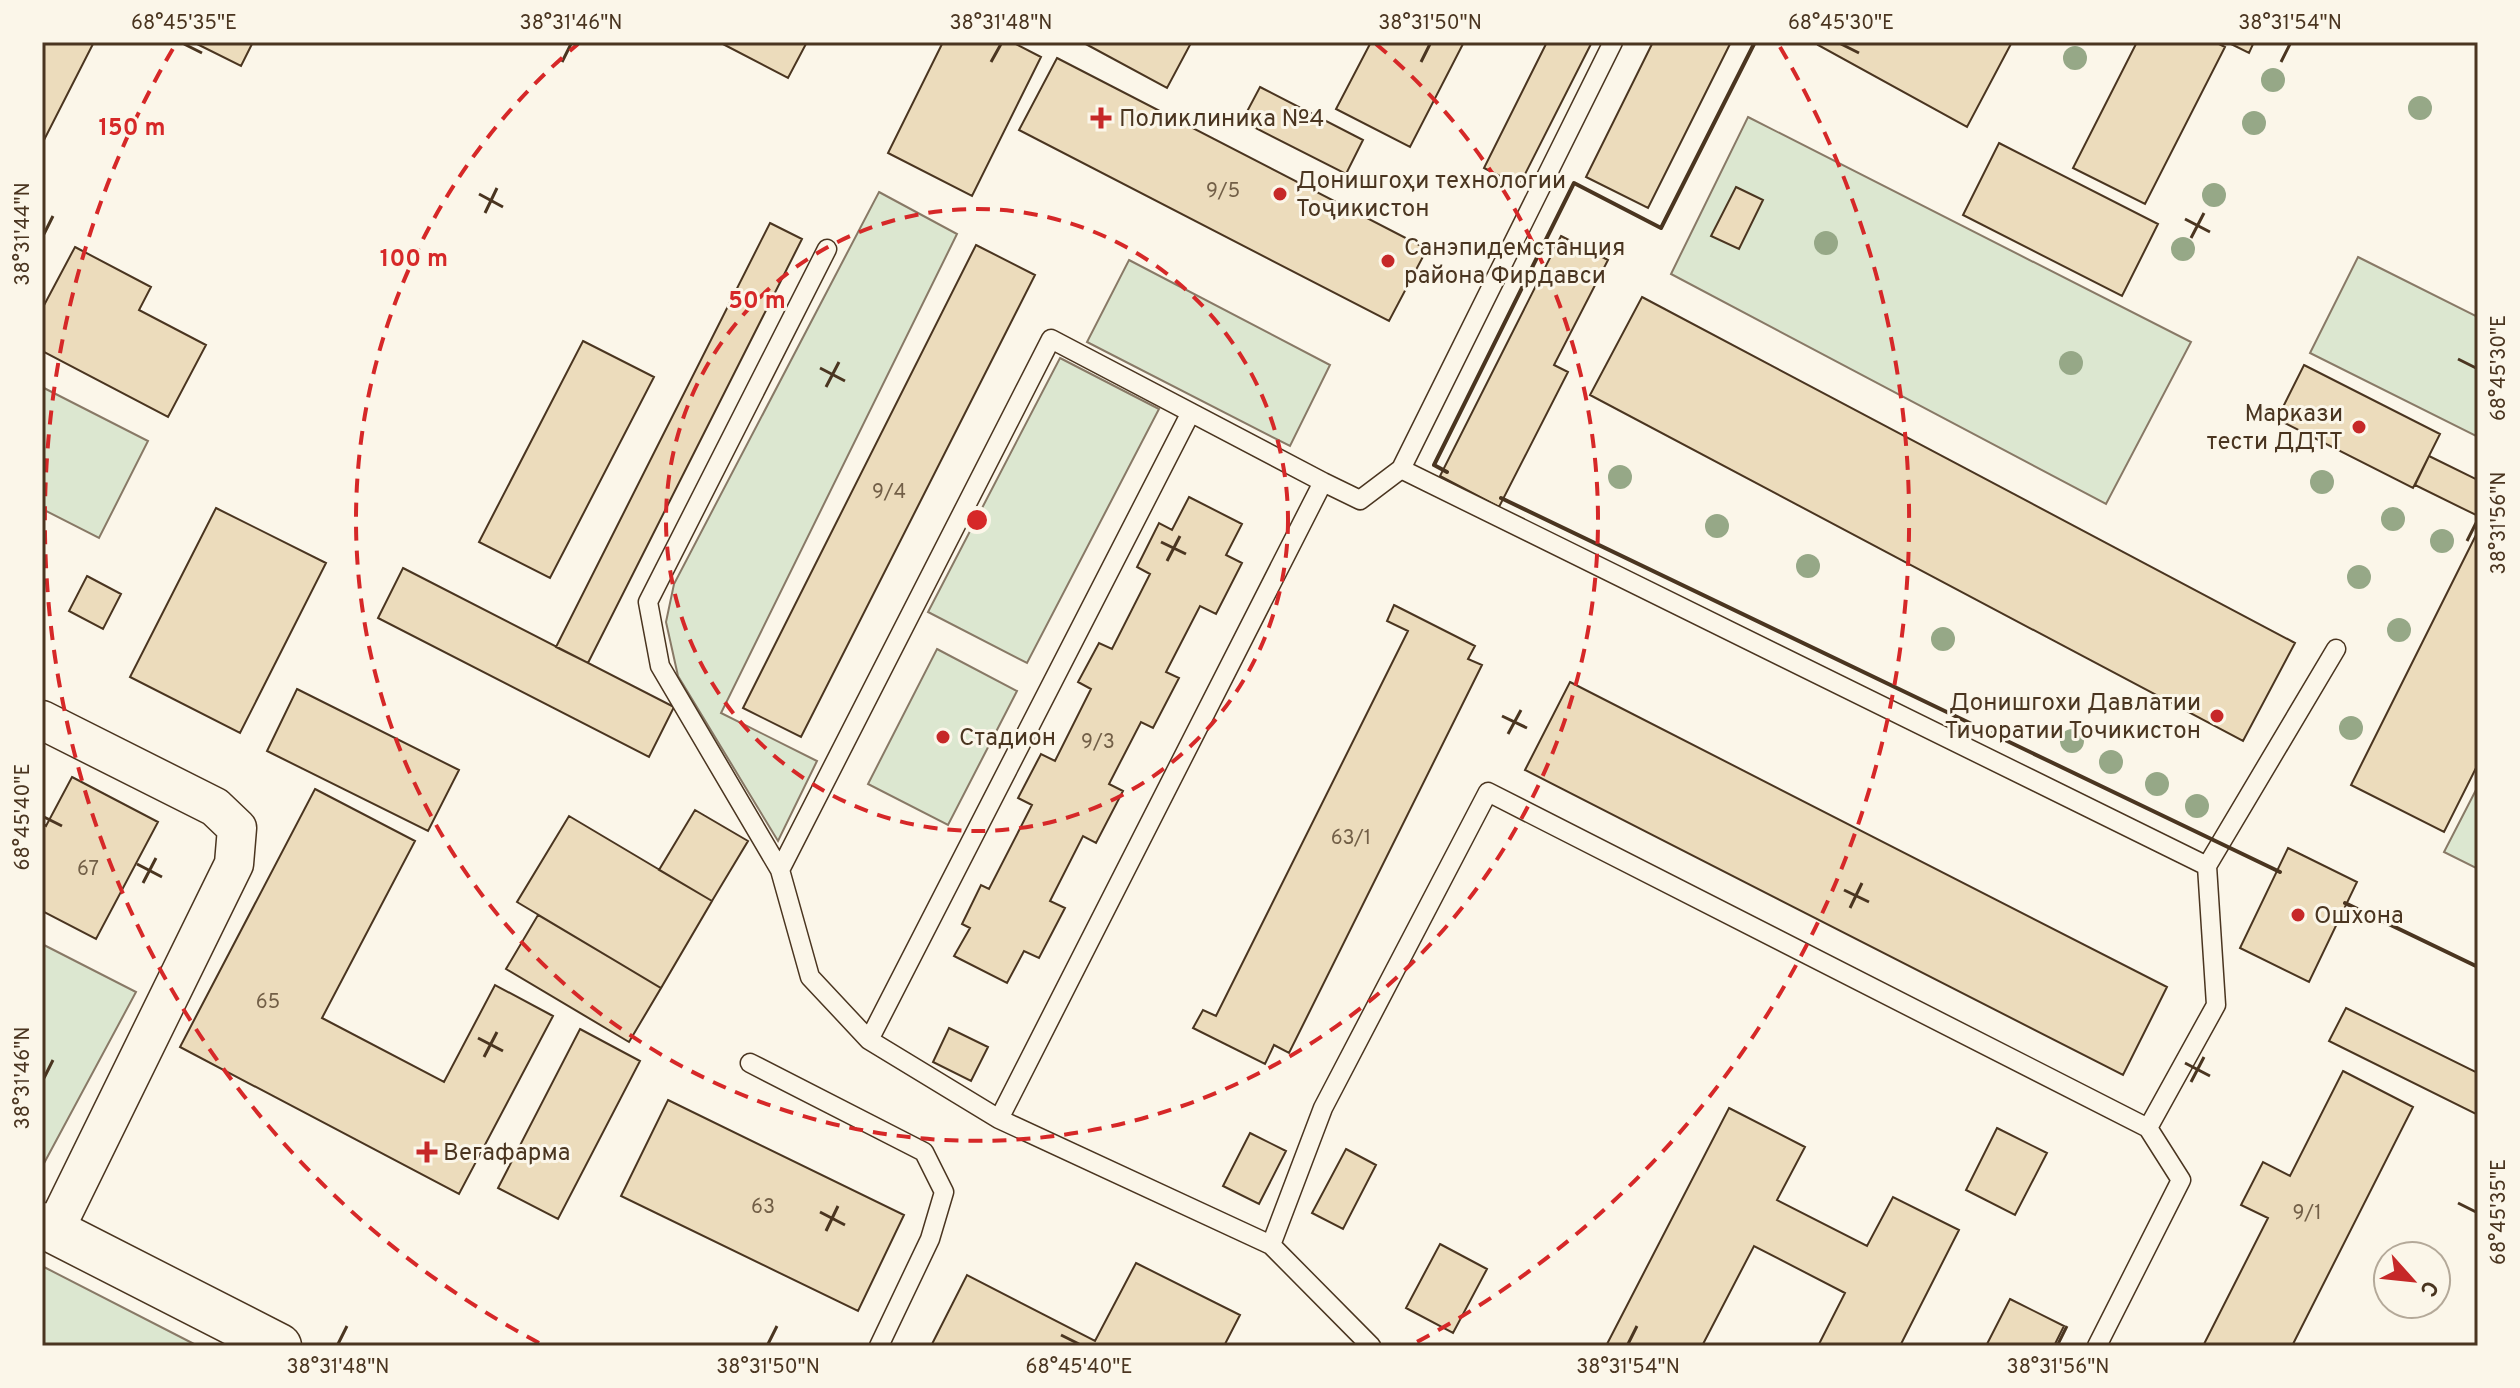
<svg xmlns="http://www.w3.org/2000/svg" width="2520" height="1388" viewBox="0 0 2520 1388" font-family="Overpass,sans-serif">
<style>
.green{fill:#dce7d0;stroke:#887966;stroke-width:2}
.building{fill:#ecdcbc;stroke:#4a3520;stroke-width:2}
.lines{fill:none;stroke-linecap:round;stroke-linejoin:round}
.lane-casing{stroke:#4a3520;stroke-width:21}
.street-casing{stroke:#4a3520;stroke-width:41}
.highway-casing{stroke:#4a3520;stroke-width:47}
.lane{stroke:#fbf6e9;stroke-width:18}
.street{stroke:#fbf6e9;stroke-width:38}
.highway{stroke:#fbf6e9;stroke-width:44}
.wall{stroke:#4a3520;stroke-width:4}
.tree{fill:#96a887}
.ticks{fill:none;stroke:#4a3520;stroke-width:3}
.ring{fill:none;stroke:#d62828;stroke-width:4;stroke-dasharray:14 10}
.poi-dot{fill:#c62828;stroke:#fbf6e9;stroke-width:3}
.labels{text-anchor:middle;stroke-width:6;stroke-linejoin:round;paint-order:stroke}
.number-label{font-size:20px;fill:#725f47}
.poi-label{font-size:24px;fill:#4a3520;stroke:#fbf6e9;text-anchor:start}
.centre{fill:#d62828;stroke:#fbf6e9;stroke-width:4}
.ring-label{font-size:24px;text-anchor:middle;font-weight:bold;fill:#d62828;stroke:#fbf6e9;stroke-width:6;stroke-linejoin:round;paint-order:stroke}
.neatline{fill:none;stroke:#4a3520;stroke-width:3}
.ticks-label{font-size:20px;text-anchor:middle;fill:#4a3520}
</style>
<rect width="100%" height="100%" fill="#fbf6e9"/>
<path class="green" d="M1748 117 2191 342 2106 504 1671 274Z
M879 192 957 234 721 713 817 761 778 841 678 676 666 622 674 584Z
M2358 257 2478 317V437L2310 353Z
M1129 260 1330 365 1290 446 1087 342Z
M1060 358 1159 409 1027 663 928 612Z
M42 387 148 441 99 538 42 509Z
M937 649 1017 691 948 825 868 784Z
M2478 786V869L2444 852Z
M42 944 136 992 42 1167Z
M42 1266 198 1346H42Z"/>
<path class="building" d="M42 42H94L43 142H42Z
M193 42H253L241 66Z
M719 42H807L788 78Z
M943 42H1012L1041 57 972 196 888 153Z
M1082 42H1189L1191 43 1167 88Z
M1371 42H1464L1410 147 1336 109Z
M1547 42H1592L1519 186 1484 168Z
M1653 42H1731L1648 208 1586 177Z
M1819 42H2012L1967 127 1818 45Z
M2137 42H2215L2225 47 2145 204 2073 168Z
M2227 42H2254L2249 53Z
M1057 58 1427 249 1389 321 1019 130Z
M1260 87 1363 140 1346 174 1242 121Z
M1999 143 2158 224 2122 296 1963 215Z
M1736 187 1763 200 1739 249 1711 236Z
M770 223 802 239 588 663 556 647Z
M1561 236 1608 260 1554 365 1568 372 1499 507 1440 476Z
M976 245 1035 275 801 737 743 708Z
M75 247 151 287 139 310 206 345 168 417 42 351V309Z
M1642 297 2295 643 2243 741 1590 395Z
M583 341 654 377 550 578 479 542Z
M2304 365 2440 434 2413 488 2277 419Z
M2429 456 2478 480V516L2415 485Z
M1189 497 1242 524 1226 555 1242 563 1216 614 1200 606 1166 672 1179 678 1153 728 1141 722 1109 784 1123 791 1096 843 1083 836 1050 901 1065 908 1039 958 1024 951 1007 983 954 956 970 928 962 924 981 885 989 889 1032 805 1018 798 1041 754 1055 761 1091 689 1078 682 1099 643 1112 649 1150 574 1137 567 1159 523 1172 530Z
M216 508 326 563 240 733 130 677Z
M2478 531V764L2444 832 2351 785Z
M403 568 674 707 649 757 378 618Z
M87 576 121 594 103 629 69 611Z
M1394 605 1475 646 1468 659 1482 665 1289 1053 1274 1045 1265 1064 1193 1028 1203 1010 1216 1016 1408 631 1387 621Z
M1570 682 2167 987 2123 1075 1525 770Z
M297 689 459 770 428 831 267 751Z
M72 777 158 822 96 939 42 911V823L46 826Z
M315 789 415 841 322 1018 444 1082 495 985 553 1016 459 1194 180 1047Z
M695 810 748 841 712 901 659 870Z
M569 816 712 901 661 988 517 902Z
M2288 848 2357 882 2309 982 2240 948Z
M538 915 661 988 629 1042 506 969Z
M2346 1008 2478 1073V1115L2329 1041Z
M949 1028 988 1047 971 1081 933 1062Z
M580 1029 640 1061 558 1219 498 1188Z
M2343 1071 2413 1107 2292 1346H2203L2268 1218 2241 1205 2263 1162 2290 1176Z
M668 1100 904 1215 858 1311 621 1196Z
M1729 1108 1805 1147 1777 1200 1867 1246 1893 1197 1959 1230 1900 1346H1818L1845 1293 1754 1246 1702 1346H1606Z
M1997 1128 2047 1153 2015 1215 1966 1190Z
M1250 1133 1286 1151 1259 1204 1223 1186Z
M1346 1149 1376 1165 1343 1229 1312 1213Z
M1440 1244 1487 1269 1453 1333 1406 1308Z
M1136 1263 1240 1315 1224 1346H931L967 1275 1095 1341Z
M2010 1299 2064 1326 2054 1346H1986Z"/>
<g class="lines">
<defs>
<path id="lane" d="M1401 469 2207 866 2336 649
M780 870 660 666 648 602 827 249
M869 1040 1190 414
M750 1063 924 1152 944 1192 930 1239 879 1346
M999 1119 1323 482 1360 500 1401 469 1613 42
M1271 1245 999 1119 869 1040 810 977 780 870 1051 339 1323 482
M1371 1346 1271 1245 1323 1108 1488 792 2148 1128 2216 1005 2207 866
M2097 1346 2181 1180 2148 1128"/>
<path id="street" d="M42 720 215 807 237 828 234 864 54 1231"/>
<path id="highway" d="M42 1225 279 1346"/>
</defs>
<use href="#lane" class="lane-casing"/>
<use href="#street" class="street-casing"/>
<use href="#highway" class="highway-casing"/>
<use href="#lane" class="lane"/>
<use href="#street" class="street"/>
<use href="#highway" class="highway"/>
<path class="wall" d="M1447 472 1434 465 1574 183 1661 228 1755 42
M1501 498 2280 872
M2345 903 2478 967"/>
</g>
<g class="tree">
<circle cx="2075" cy="58" r="12"/>
<circle cx="2273" cy="80" r="12"/>
<circle cx="2420" cy="108" r="12"/>
<circle cx="2254" cy="123" r="12"/>
<circle cx="2214" cy="195" r="12"/>
<circle cx="1826" cy="243" r="12"/>
<circle cx="2183" cy="249" r="12"/>
<circle cx="2071" cy="363" r="12"/>
<circle cx="1620" cy="477" r="12"/>
<circle cx="2322" cy="482" r="12"/>
<circle cx="2393" cy="519" r="12"/>
<circle cx="1717" cy="526" r="12"/>
<circle cx="2442" cy="541" r="12"/>
<circle cx="1808" cy="566" r="12"/>
<circle cx="2359" cy="577" r="12"/>
<circle cx="2399" cy="630" r="12"/>
<circle cx="1943" cy="639" r="12"/>
<circle cx="2351" cy="728" r="12"/>
<circle cx="2072" cy="741" r="12"/>
<circle cx="2111" cy="762" r="12"/>
<circle cx="2157" cy="784" r="12"/>
<circle cx="2197" cy="806" r="12"/>
</g>
<path class="ticks" d="M184 44 202 53M1841 44 1859 53M562 62 571 44M991 62 1001 44M1421 62 1430 44M2281 62 2290 44M479 194 503 207M485 213 497 188M2185 219 2210 232M44 234 53 216M2191 238 2204 213M2458 359 2476 368M820 368 845 381M826 387 839 362M2467 541 2476 523M1161 542 1186 554M1167 561 1180 536M1502 716 1527 728M1508 734 1521 710M44 817 62 826M137 864 162 877M143 883 156 858M1844 890 1869 902M1850 908 1862 883M478 1038 503 1051M484 1057 497 1032M2185 1063 2210 1076M44 1078 53 1060M2191 1082 2204 1057M2458 1203 2476 1212M820 1212 845 1225M826 1231 838 1206M1061 1335 1079 1344M338 1344 347 1326M768 1344 777 1326M1628 1344 1637 1326M2058 1344 2067 1326"/>
<g class="ring">
<circle cx="977" cy="520" r="311"/>
<path d="M1376 44A621 621 0 1 1 578 44"/>
<path d="M539 1343A932 932 0 0 1 174 47M1780 47A932 932 0 0 1 1415 1343"/>
</g>
<g class="poi-dot">
<path d="M1097 106h8v8h8v8h-8v8h-8v-8h-8v-8h8z"/>
<circle cx="1280" cy="194" r="8"/>
<circle cx="1388" cy="261" r="8"/>
<circle cx="2359" cy="427" r="8"/>
<circle cx="2217" cy="716" r="8"/>
<circle cx="943" cy="737" r="8"/>
<circle cx="2298" cy="915" r="8"/>
<path d="M423 1140h8v8h8v8h-8v8h-8v-8h-8v-8h8z"/>
</g>
<g class="labels">
<g class="number-label">
<text x="1223" y="197">9/5</text>
<text x="889" y="498">9/4</text>
<text x="1098" y="748">9/3</text>
<text x="1351" y="844">63/1</text>
<text x="88" y="875">67</text>
<text x="268" y="1008">65</text>
<text x="763" y="1213">63</text>
<text x="2307" y="1219">9/1</text>
</g>
<g class="poi-label">
<text x="1119" y="126">Поликлиника №4</text>
<text x="1296" y="188">Донишгоҳи технологии<tspan x="1296" dy="28">Тоҷикистон</tspan></text>
<text x="1404" y="255">Санэпидемстанция<tspan x="1404" dy="28">района Фирдавси</tspan></text>
<text x="2343" y="421" text-anchor="end">Маркази<tspan x="2343" dy="28">тести ДДТТ</tspan></text>
<text x="2201" y="710" text-anchor="end">Донишгохи Давлатии<tspan x="2201" dy="28">Тичоратии Точикистон</tspan></text>
<text x="959" y="745">Стадион</text>
<text x="2314" y="923">Ошхона</text>
<text x="443" y="1160">Вегафарма</text>
</g>
</g>
<circle cx="977" cy="520" r="12" class="centre"/>
<g class="ring-label">
<text x="132" y="135">150 m</text>
<text x="414" y="266">100 m</text>
<text x="757" y="308">50 m</text>
</g>
<rect width="2520" height="1388" fill="none" stroke="#fbf6e9" stroke-width="88"/>
<g transform="translate(2412 1280) rotate(117)"><circle r="38" fill="#fbf6e9" stroke="#b4a999" stroke-width="2"/>
<path d="M0-6L14 30L0 20L-14 30Z" fill="#c62828"/>
<text y="-12" font-size="22" font-weight="bold" text-anchor="middle" fill="#4a3520">С</text>
</g>
<rect x="44" y="44" width="2432" height="1300" class="neatline"/>
<g class="ticks-label">
<text x="184" y="29">68°45'35"E</text>
<text x="571" y="29">38°31'46"N</text>
<text x="1001" y="29">38°31'48"N</text>
<text x="1430" y="29">38°31'50"N</text>
<text x="1841" y="29">68°45'30"E</text>
<text x="2290" y="29">38°31'54"N</text>
<text transform="translate(22 234) rotate(-90)" y="7">38°31'44"N</text>
<text transform="translate(2498 368) rotate(-90)" y="7">68°45'30"E</text>
<text transform="translate(2498 523) rotate(-90)" y="7">38°31'56"N</text>
<text transform="translate(22 817) rotate(-90)" y="7">68°45'40"E</text>
<text transform="translate(22 1078) rotate(-90)" y="7">38°31'46"N</text>
<text transform="translate(2498 1212) rotate(-90)" y="7">68°45'35"E</text>
<text x="338" y="1373">38°31'48"N</text>
<text x="768" y="1373">38°31'50"N</text>
<text x="1079" y="1373">68°45'40"E</text>
<text x="1628" y="1373">38°31'54"N</text>
<text x="2058" y="1373">38°31'56"N</text>
</g>
</svg>
